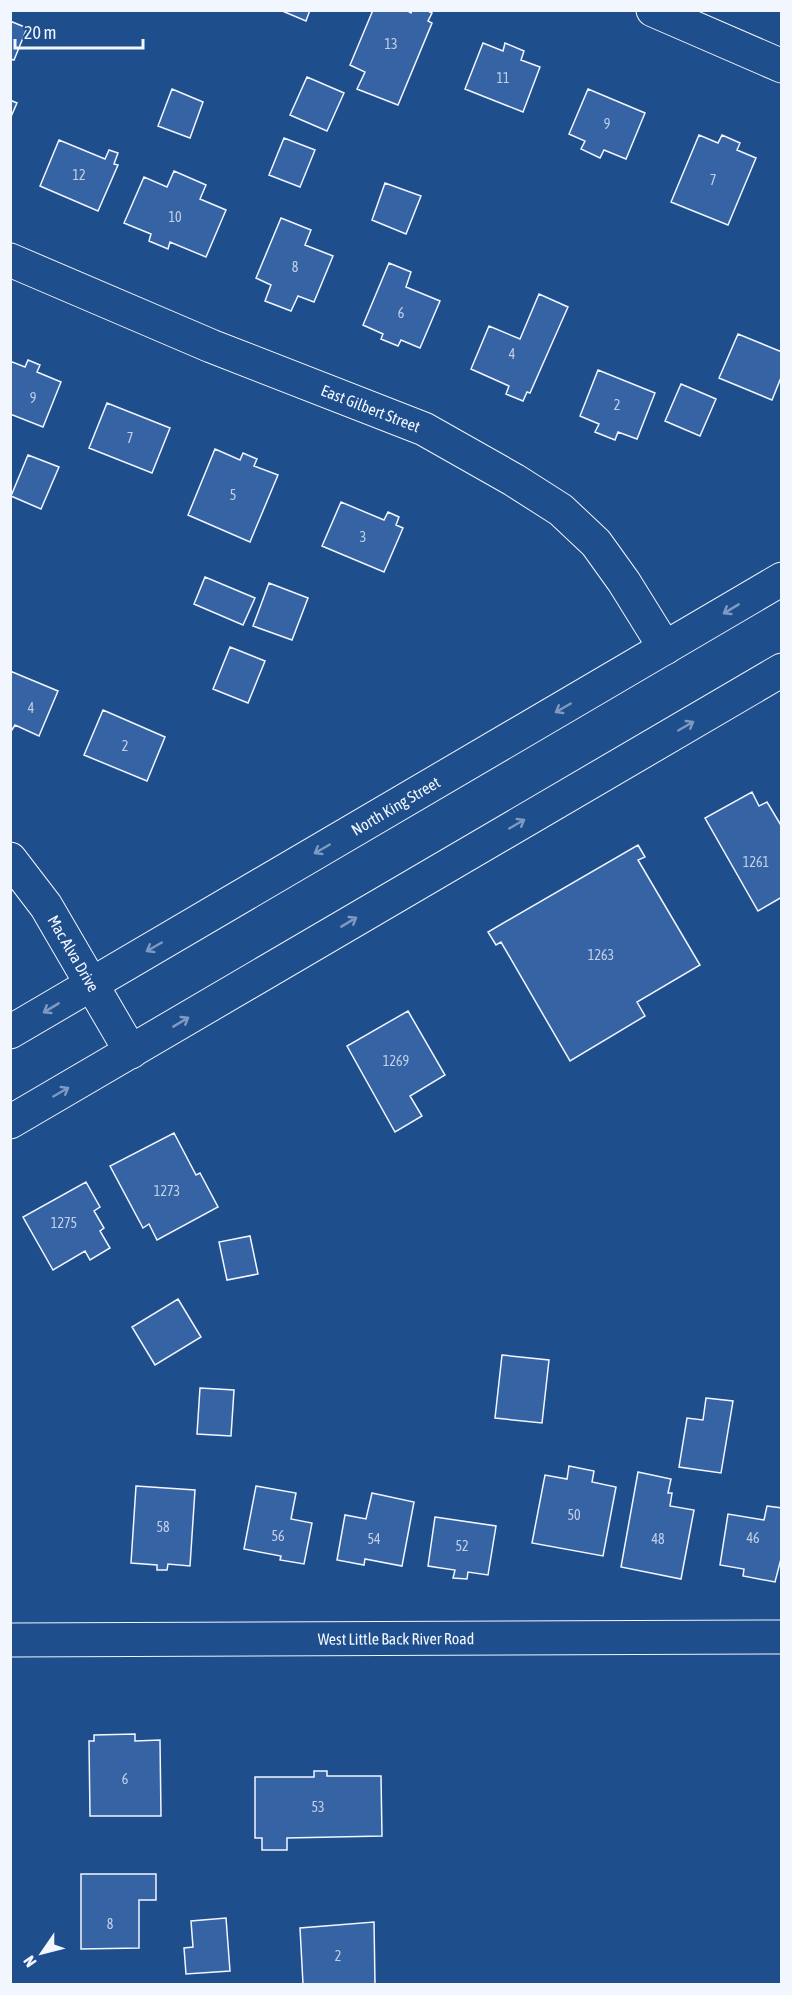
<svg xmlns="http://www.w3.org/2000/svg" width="792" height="1995" viewBox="0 0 792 1995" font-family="'Asap Condensed',sans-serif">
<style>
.building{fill:#3563a3;stroke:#f2f6ff;stroke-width:1.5}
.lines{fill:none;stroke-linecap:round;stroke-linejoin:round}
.minor-casing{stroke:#f2f6ff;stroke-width:35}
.secondary-casing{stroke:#f2f6ff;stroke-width:35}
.minor{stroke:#1f4e8c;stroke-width:33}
.secondary{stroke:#1f4e8c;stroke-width:33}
.oneway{stroke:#7e9ac0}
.labels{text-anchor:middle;stroke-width:4.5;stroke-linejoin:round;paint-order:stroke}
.number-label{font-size:14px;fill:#c3d1e8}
.street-label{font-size:16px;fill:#f2f6ff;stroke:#1f4e8c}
</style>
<rect width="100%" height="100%" fill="#1f4e8c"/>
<path class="building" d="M280 10H310L306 21Z
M373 10H406L411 13 412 10H426L432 13 428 21 432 23 398 105 357 89 365 72 350 65Z
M10 21 27 28 14 60 10 59Z
M483 43 503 51 505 43 524 51 521 60 540 67 523 112 465 89Z
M307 77 344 93 327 131 290 115Z
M172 89 203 102 190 138 158 126Z
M588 89 645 113 626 159 604 150 600 158 581 149 585 141 569 134Z
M10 100 17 103 10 119Z
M699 135 718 143 722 135 740 143 737 150 756 158 728 225 671 202Z
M284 138 315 150 300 187 269 175Z
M59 140 105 159 109 150 118 153 114 164 118 165 98 211 40 186Z
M174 171 206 185 200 199 226 210 206 257 170 242 168 249 149 241 151 234 124 223 144 177 167 187Z
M385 183 421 196 406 234 372 220Z
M281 218 311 230 305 245 333 256 314 302 298 296 291 311 265 301 271 285 256 278Z
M389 263 411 272 406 287 440 301 420 348 401 340 398 346 381 339 383 334 363 325Z
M539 294 568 307 530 393 527 392 523 401 506 394 509 386 471 369 489 326 520 339Z
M738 334 782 352V375L772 400 719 378Z
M28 360 40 365 37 372 61 382 43 427 10 414V361L25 367Z
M598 370 655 393 637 439 618 432 615 440 595 432 599 424 580 416Z
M681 384 716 399 700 436 665 421Z
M107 403 170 428 152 473 89 448Z
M215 449 240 460 243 453 257 459 254 466 278 475 250 542 188 515Z
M28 455 59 467 41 509 11 496Z
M341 502 384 520 388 512 399 517 396 525 403 528 384 572 322 546Z
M205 577 255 598 243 625 194 604Z
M269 583 308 598 292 640 253 626Z
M230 647 265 661 248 703 213 689Z
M10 671 58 691 39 736 15 725 10 733Z
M103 710 165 737 147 781 84 755Z
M752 792 759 806 767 802 782 827V897L758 911 705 818Z
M638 845 645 857 638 860 700 965 637 1002 645 1016 570 1061 501 942 496 945 488 932Z
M408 1011 445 1075 410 1096 422 1116 395 1132 347 1046Z
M174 1133 196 1175 200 1173 218 1207 157 1240 149 1224 143 1228 110 1166Z
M86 1182 100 1207 94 1211 104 1228 100 1231 110 1248 90 1260 85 1251 53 1270 23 1217Z
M250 1236 258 1274 227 1280 219 1242Z
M178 1299 201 1337 155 1365 132 1327Z
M502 1355 549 1360 542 1423 495 1418Z
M200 1388 234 1390 231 1436 197 1434Z
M706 1398 733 1401 721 1473 679 1467 687 1418 703 1420Z
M569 1466 594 1471 592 1482 616 1487 603 1556 532 1543 545 1475 567 1479Z
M638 1472 671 1479 668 1493H672L670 1506 694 1510 681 1579 621 1567Z
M136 1486 195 1490 190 1566 168 1564 167 1570H157V1565L131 1563Z
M256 1486 296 1493 291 1519 312 1523 304 1564 280 1560 281 1556 244 1549Z
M372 1493 414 1502 402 1566 365 1559 364 1565 337 1560 345 1515 366 1519Z
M767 1506 782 1508V1555L775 1582 743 1576 744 1569 720 1565 728 1514 764 1520Z
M435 1517 496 1526 488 1575 468 1572 467 1579 453 1578 455 1570 428 1566Z
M135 1734V1741L160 1740 161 1816H90L89 1741H94V1735Z
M314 1771H327V1776H381L382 1836 287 1838V1850H262V1838H255V1777H314Z
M81 1874H156V1900H139V1948L81 1949Z
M226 1918 230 1971 186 1974 184 1948 193 1947 191 1921Z
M374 1922 375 1984H303L300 1928Z"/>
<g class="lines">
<defs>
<g id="minor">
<path d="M653 10 782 66"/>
<path id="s1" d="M10 260 211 346 424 429 514 480 561 510 596 543 624 582 665 648"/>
<path id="s2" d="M10 859 46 906 131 1052"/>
<path id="s3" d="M10 1640 782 1637"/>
</g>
<g id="secondary">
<path id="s4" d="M10 1032 782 579"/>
<path d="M10 1122 782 670"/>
</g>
</defs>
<use href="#minor" class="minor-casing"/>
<use href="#secondary" class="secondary-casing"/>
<use href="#minor" class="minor"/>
<use href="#secondary" class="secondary"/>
</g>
<defs><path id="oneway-shaft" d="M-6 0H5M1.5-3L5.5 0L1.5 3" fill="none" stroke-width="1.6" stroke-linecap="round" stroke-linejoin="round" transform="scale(1.5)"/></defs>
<g class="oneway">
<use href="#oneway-shaft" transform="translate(731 609) rotate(149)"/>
<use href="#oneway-shaft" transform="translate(563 708) rotate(150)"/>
<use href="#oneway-shaft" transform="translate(686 726) rotate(-30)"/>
<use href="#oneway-shaft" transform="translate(517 824) rotate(-30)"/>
<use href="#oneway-shaft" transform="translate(322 849) rotate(150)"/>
<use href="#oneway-shaft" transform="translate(349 922) rotate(-31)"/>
<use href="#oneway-shaft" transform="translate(154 947) rotate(150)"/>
<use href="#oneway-shaft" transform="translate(51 1008) rotate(149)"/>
<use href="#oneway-shaft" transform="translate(181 1022) rotate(-31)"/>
<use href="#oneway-shaft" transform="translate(61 1092) rotate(-30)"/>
</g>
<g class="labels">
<g class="number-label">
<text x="391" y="49">13</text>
<text x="503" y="83">11</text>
<text x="607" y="129">9</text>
<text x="79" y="180">12</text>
<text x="713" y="185">7</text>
<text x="175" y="222">10</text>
<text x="295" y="272">8</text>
<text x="401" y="318">6</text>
<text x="512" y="359">4</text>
<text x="33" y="403">9</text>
<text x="617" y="410">2</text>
<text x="130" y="443">7</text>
<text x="233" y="500">5</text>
<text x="363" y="542">3</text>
<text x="31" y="713">4</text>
<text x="125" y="751">2</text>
<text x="756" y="867">1261</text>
<text x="601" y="960">1263</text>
<text x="396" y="1066">1269</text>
<text x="167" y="1196">1273</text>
<text x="64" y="1228">1275</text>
<text x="574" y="1520">50</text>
<text x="163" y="1532">58</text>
<text x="278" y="1541">56</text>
<text x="753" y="1543">46</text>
<text x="374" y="1544">54</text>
<text x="658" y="1544">48</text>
<text x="462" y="1551">52</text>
<text x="125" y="1784">6</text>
<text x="318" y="1812">53</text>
<text x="110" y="1929">8</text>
<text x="338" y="1961">2</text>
</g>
<g class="street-label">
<text dy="6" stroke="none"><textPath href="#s1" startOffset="390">East Gilbert Street</textPath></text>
<text dy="6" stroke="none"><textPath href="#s4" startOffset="447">North King Street</textPath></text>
<text dy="6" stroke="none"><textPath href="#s2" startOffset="114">Mac Alva Drive</textPath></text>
<text dy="6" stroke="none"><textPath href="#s3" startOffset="386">West Little Back River Road</textPath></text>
</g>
</g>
<rect width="792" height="1995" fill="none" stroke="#f2f6ff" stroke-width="24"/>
<g transform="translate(42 1953) rotate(235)" stroke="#1f4e8c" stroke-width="4.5" paint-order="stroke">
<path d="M0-4.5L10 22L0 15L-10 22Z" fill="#f2f6ff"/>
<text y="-9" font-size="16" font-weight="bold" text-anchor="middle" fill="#f2f6ff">N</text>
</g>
<path d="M15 39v9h128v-9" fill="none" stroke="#f2f6ff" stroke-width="3"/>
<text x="24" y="39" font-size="18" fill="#f2f6ff" stroke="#1f4e8c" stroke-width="4.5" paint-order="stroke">20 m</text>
</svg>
